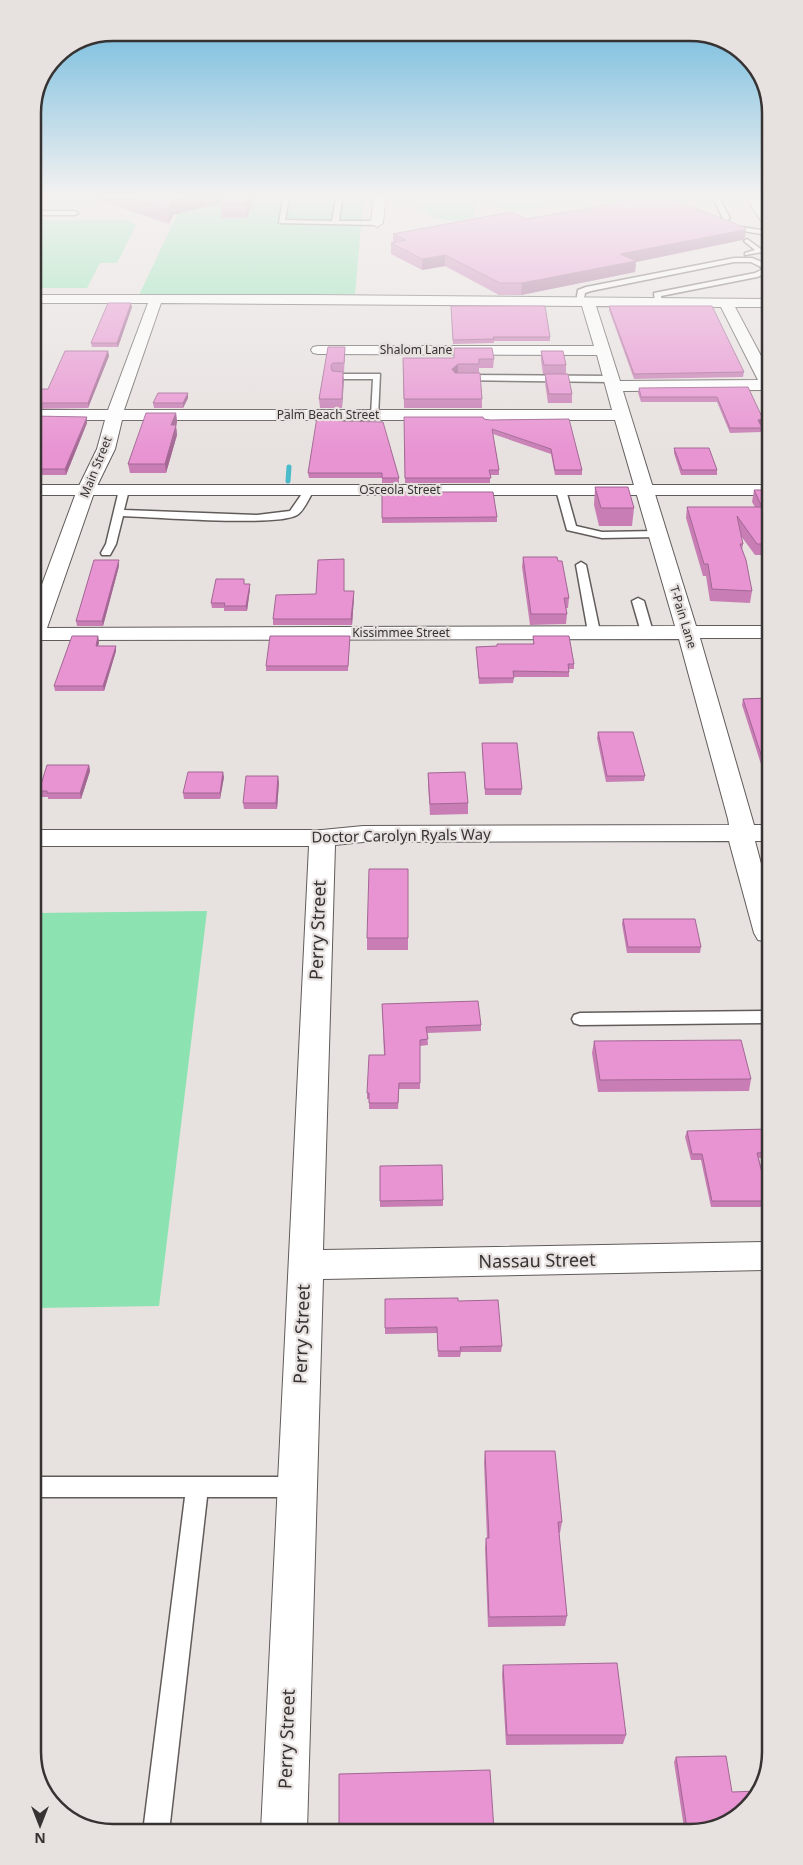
<svg xmlns="http://www.w3.org/2000/svg" width="803" height="1865" viewBox="0 0 803 1865" font-family="'Noto Sans',sans-serif">
<style>
.green{fill:#8ce3b1}
.lines{fill:none;stroke-linecap:round;stroke-linejoin:round}
.stream{stroke:#4abbcb;stroke-width:5}
.service-casing{stroke:#615c5a;stroke-width:3}
.minor-casing{stroke:#615c5a;stroke-width:2}
.tertiary-casing{stroke:#615c5a;stroke-width:2}
.service{fill:#fff;fill-rule:evenodd}
.minor{fill:#fff;fill-rule:evenodd}
.tertiary{fill:#fff;fill-rule:evenodd}
.wall{fill:#c87eb5}
.shaded-wall{fill:#a26793}
.building{fill:#e893d2;stroke:#a26793}
.labels{text-anchor:middle;stroke-width:4.5;stroke-linejoin:round;paint-order:stroke}
.far-street-label{font-size:12px;fill:#363332;stroke:#e7e1df}
.street-label{font-size:15px;fill:#363332;stroke:#e7e1df}
.near-street-label{font-size:18px;fill:#363332;stroke:#e7e1df}
.rim{fill:none;stroke:#363332;stroke-width:2.5}
</style>
<rect width="100%" height="100%" fill="#e7e1df"/>
<path class="green" d="M187 194H364L355 294 139 295Z
M533 198 543 200 547 205C530 212 500 214 485 200Z
M463 200 477 203 474 208V217C451 224 438 221 418 208L425 204Z
M33 220H126L136 225 117 263H100L87 288H33Z
M207 911 159 1306 36 1308 35 913Z"/>
<g class="lines">
<path class="stream" d="M288 481 289 467"/>
<defs>
<path id="service" d="M284 194H290L285 220 332 221 337 194H343L339 221H377L380 223 377 225 279 223Z
M642 194H650L672 204 667 205Z
M711 194H717L730 218 721 225 716 224 723 218Z
M33 211H75L78 213 75 215H33Z
M728 225 767 231V235L726 228 725 227Z
M747 239 762 250V252L745 255V253L755 250 744 241Z
M734 258H752L767 264V273L757 277 661 296 662 304 655 302 654 293 755 273 761 270V267L751 262H734L591 291 585 293 583 304 576 302 578 290 586 287Z
M333 374H380L378 417H372L371 415 373 379H336L333 378Z
M460 375 611 376 615 379 611 382 457 380 456 378Z
M124 487 129 490 124 510 257 515 290 511 306 488H312L314 490C309 498 304 511 297 515 278 527 152 517 123 516L116 544 110 555H102L101 553 106 544 119 490Z
M561 487 566 490 576 526 602 532 658 531 663 534 658 537 602 538 567 530 556 490Z
M581 562 586 565 600 632 594 635 588 632 576 565Z
M638 598 644 601 653 632 651 634H643L641 632 632 601Z
M769 1011V1023L580 1025 574 1023 572 1019 574 1015 580 1013Z
M36 1477H297L305 1480 308 1487 305 1494 297 1497H207L169 1832H143L185 1497H36Z"/>
<path id="minor" d="M374 194H386L383 223 377 227 371 223Z
M744 194H756L767 211V225L763 224Z
M33 295H315L767 299V307H735L767 367V390L623 391 696 626H768V638H700L754 825H768V841H755L768 890V942L758 940 754 933 729 841 363 842 335 845 323 1250 769 1242V1270L323 1279 307 1831H261L309 846H34V830H322L363 826 729 825 728 819 679 639 34 640V606L77 490 97 449 105 420H33V410H108L148 303H33ZM161 303 582 306 594 346H318L313 347 311 350 313 353 318 354 597 355 612 410H124ZM596 306 721 307 758 380 620 381ZM122 420H615L675 626 47 628 95 490 115 449Z"/>
<path id="tertiary" d="M34 485H767V495H34Z"/>
</defs>
<use href="#service" class="service-casing"/>
<use href="#minor" class="minor-casing"/>
<use href="#tertiary" class="tertiary-casing"/>
<use href="#service" class="service"/>
<use href="#minor" class="minor"/>
<use href="#tertiary" class="tertiary"/>
</g>
<path class="wall" d="M50 194H251L252 202 247 218H222L221 204 222 202 173 215 169 224 89 197H50Z
M527 219 745 238 742 240 636 262 635 272 521 295H499L445 266 422 270 391 254V243H393V234Z
M609 306 744 372 743 377 634 379 609 310Z
M765 306H767V315L764 311Z
M132 307 118 347H92L91 343Z
M451 310 550 337V341H494V343L453 344Z
M328 347 345 356 344 372H343L342 408H320L319 399Z
M454 348 494 359 493 368H479V373L482 399V408H404L403 358H454Z
M108 351 109 356 88 408 33 409V389H48Z
M541 351 566 365V374H543L541 360Z
M545 374 572 394V403H548L545 383Z
M748 387 763 424H760L762 428 761 432 730 433 717 402H641L638 393 639 388Z
M188 393V398L183 408H154L153 403Z
M176 413 177 422 176 426 177 435 166 473H130L128 464Z
M33 416 87 417V423L66 475H34V476Z
M404 417 484 419 490 420 569 419 582 470V475H555L551 454 493 434 499 470V475H490V483H405Z
M341 421 399 478V483H382V478H309L308 473Z
M674 448 717 470V475H681L674 453Z
M595 487 634 508 632 526H599L594 505Z
M754 490H767V555H755L741 536 743 544 742 550 752 591 750 603 710 601 706 576H703L686 518 687 507H755L752 502Z
M382 492 497 517V522L382 523Z
M523 557 558 561 569 598 568 608H566L567 614 566 624 530 625 522 567Z
M119 566 103 626H77L76 621Z
M245 584H250V589L247 611H224V608H212L211 603Z
M344 591 354 597 352 625H273V619L316 594Z
M98 636 99 642 98 646H116V651L104 691H55L54 686Z
M350 636 348 671H266V666Z
M533 636 574 664V669H569V677H514L513 683 479 684 476 647 533 644Z
M768 698V786L742 705 743 699Z
M598 732 645 776 644 781 606 782 597 738Z
M482 743 522 789 521 795H485Z
M89 765 90 771 81 799H48V797H41L39 791Z
M428 773 468 803V814L430 815 428 784Z
M224 777 220 799H184L183 793Z
M279 782 277 809H244L243 803Z
M408 869V950H367V938Z
M623 919 701 947 700 953H627L622 924Z
M382 1004 481 1025V1031L427 1033 428 1045 420 1046V1089H399L398 1109H369V1099H367V1093L384 1055Z
M594 1041 751 1079 749 1091 598 1092 592 1053Z
M769 1129V1158H759L769 1200 768 1207H711L701 1160H691L685 1137 687 1131Z
M380 1166 443 1200V1206L380 1207Z
M385 1299 458 1301 502 1346 501 1352H461L460 1357H438L437 1333 385 1334Z
M485 1451 562 1522 560 1533H559L567 1616 565 1626 488 1627 485 1548 486 1538H487L484 1462Z
M766 1454H770V1500L762 1465Z
M503 1665 626 1735 623 1744 506 1745 502 1675Z
M676 1757 732 1792 715 1828H684L674 1762Z"/>
<path class="shaded-wall" d="M196 194H228L229 200 173 215 169 224 168 209 172 200Z
M241 194H251L252 202 247 218 246 204Z
M746 228 745 238 742 240 636 262 635 272 521 295 522 283 620 254Z
M445 255V266L422 270V259Z
M131 303 132 307 118 347 117 343Z
M108 351 109 356 88 408V403Z
M458 364V373L452 378V369Z
M343 372 344 381 342 408V399Z
M188 393V398L183 408V403Z
M176 413 177 422 176 426 177 435 166 473 165 464 171 425Z
M87 417V423L66 475 65 469Z
M763 419V424L757 425 758 420Z
M119 560V566L103 626 102 621Z
M250 584V589L247 611 246 606Z
M354 591V597L352 625 351 619Z
M98 636 99 642 97 651 96 646Z
M116 646V651L104 691 103 686Z
M89 765 90 771 81 799 80 793Z
M223 772 224 777 220 799V793Z
M278 776 279 782 277 809 276 803Z"/>
<path class="building" d="M120 194H196L172 200 168 209Z
M225 194H249L246 204H221Z
M662 195 746 228 744 230 620 254 636 261 522 283H500L445 255 422 259 391 243 406 240 393 234 511 212 527 219Z
M108 303H131L117 343H91Z
M451 306H545L550 337H493L494 339 453 340Z
M609 306H712L744 372 634 374Z
M328 347H345L344 363H333L331 365 332 371 343 372 342 399H319Z
M454 348H492L494 359H479V364H458L452 369 455 373H480L482 399H404L403 358H454Z
M65 351H108L88 403H33V389H48Z
M541 351H563L566 365H544Z
M545 374H568L572 394H549Z
M748 387 763 419 758 420 762 428H730L717 397H641L639 388Z
M158 393H188L183 403H153Z
M146 413H176L171 425H176L165 464H128Z
M33 416 87 417 65 469H34Z
M317 417H341L340 421 383 422 399 478H382V473H308Z
M404 417H483L484 419 490 420 569 419 582 470H555L551 449 492 429 499 470H489L491 478H405Z
M674 448H709L717 470H682Z
M595 487H628L634 508H601Z
M754 490H767V544H757L737 516 743 544H740L746 560 752 591 712 589 708 564H704L687 507H762Z
M382 492H493L497 517 382 518Z
M523 557H557L558 561H562L569 598H564L567 614H531Z
M344 559V591H354L351 619H273L276 595 316 594 318 560Z
M94 560H119L102 621H76Z
M216 579H244V584H250L246 606H224L225 603H211Z
M72 636H98L96 646H116L103 686H54Z
M270 636H350L348 666H266Z
M533 636H569L574 664H568L569 672 513 671 514 678H479L476 647 497 646V644H534Z
M768 698V776L743 699Z
M598 732H633L645 776H607Z
M482 743H517L522 789H485Z
M47 765H89L80 793H47V791H39Z
M188 772H223L220 793H183Z
M465 772 468 803 430 804 428 773Z
M246 776H278L276 803H243Z
M369 869H408V938H367Z
M623 919H695L701 947H628Z
M478 1001 481 1025 426 1027 428 1039 420 1040V1083H399L398 1103H369V1093H367L369 1055H385L382 1004Z
M741 1040 751 1079 600 1080 594 1041Z
M769 1129V1152L757 1153 769 1201H712L702 1154H692L687 1131Z
M442 1165 443 1200 380 1201V1166Z
M458 1298V1301L498 1300 502 1346 460 1347 461 1351H438L437 1327 385 1328V1299Z
M485 1451H555L562 1522H558L567 1616 489 1617 486 1538H489Z
M766 1454H770V1472Z
M617 1663 626 1735H507L503 1665Z
M726 1756 732 1792 757 1791 754 1801 715 1828H687L676 1757Z
M490 1770 494 1830 339 1831V1774Z"/>
<linearGradient id="sky" x2="0" y2="1"><stop stop-color="#69b7dc"/><stop offset="0.43" stop-color="#f4f2f1"/><stop offset="1" stop-color="#f4f2f1" stop-opacity="0"/></linearGradient>
<rect width="803" height="455" fill="url(#sky)"/>
<g class="labels">
<g class="far-street-label">
<text x="416" y="354">Shalom Lane</text>
<text x="328" y="419">Palm Beach Street</text>
<text transform="translate(96 467) rotate(-68)" y="4">Main Street</text>
<text x="400" y="494">Osceola Street</text>
<text transform="translate(683 617) rotate(73)" y="4">T-Pain Lane</text>
<text x="401" y="637">Kissimmee Street</text>
</g>
<g class="street-label">
<text transform="translate(401 836) rotate(-1)" y="5">Doctor Carolyn Ryals Way</text>
</g>
<g class="near-street-label">
<text transform="translate(318 930) rotate(-88)" y="6">Perry Street</text>
<text transform="translate(537 1261) rotate(-1)" y="6">Nassau Street</text>
<text transform="translate(302 1334) rotate(-88)" y="6">Perry Street</text>
<text transform="translate(287 1739) rotate(-88)" y="6">Perry Street</text>
</g>
</g>
<path d="M0 0H803V1865H0ZM113 41H690A72 72 0 0 1 762 113V1752A72 72 0 0 1 690 1824H113A72 72 0 0 1 41 1752V113A72 72 0 0 1 113 41Z" fill="#e7e1df" fill-rule="evenodd"/>
<path class="rim" d="M113 41H690A72 72 0 0 1 762 113V1752A72 72 0 0 1 690 1824H113A72 72 0 0 1 41 1752V113A72 72 0 0 1 113 41Z"/>
<g transform="translate(40 1825) rotate(180)" stroke="#e7e1df" stroke-width="4" paint-order="stroke">
<path d="M0-4L9 19L0 12L-9 19Z" fill="#363332"/>
<text y="-8" font-size="14" font-weight="bold" text-anchor="middle" fill="#363332">N</text>
</g>
</svg>
